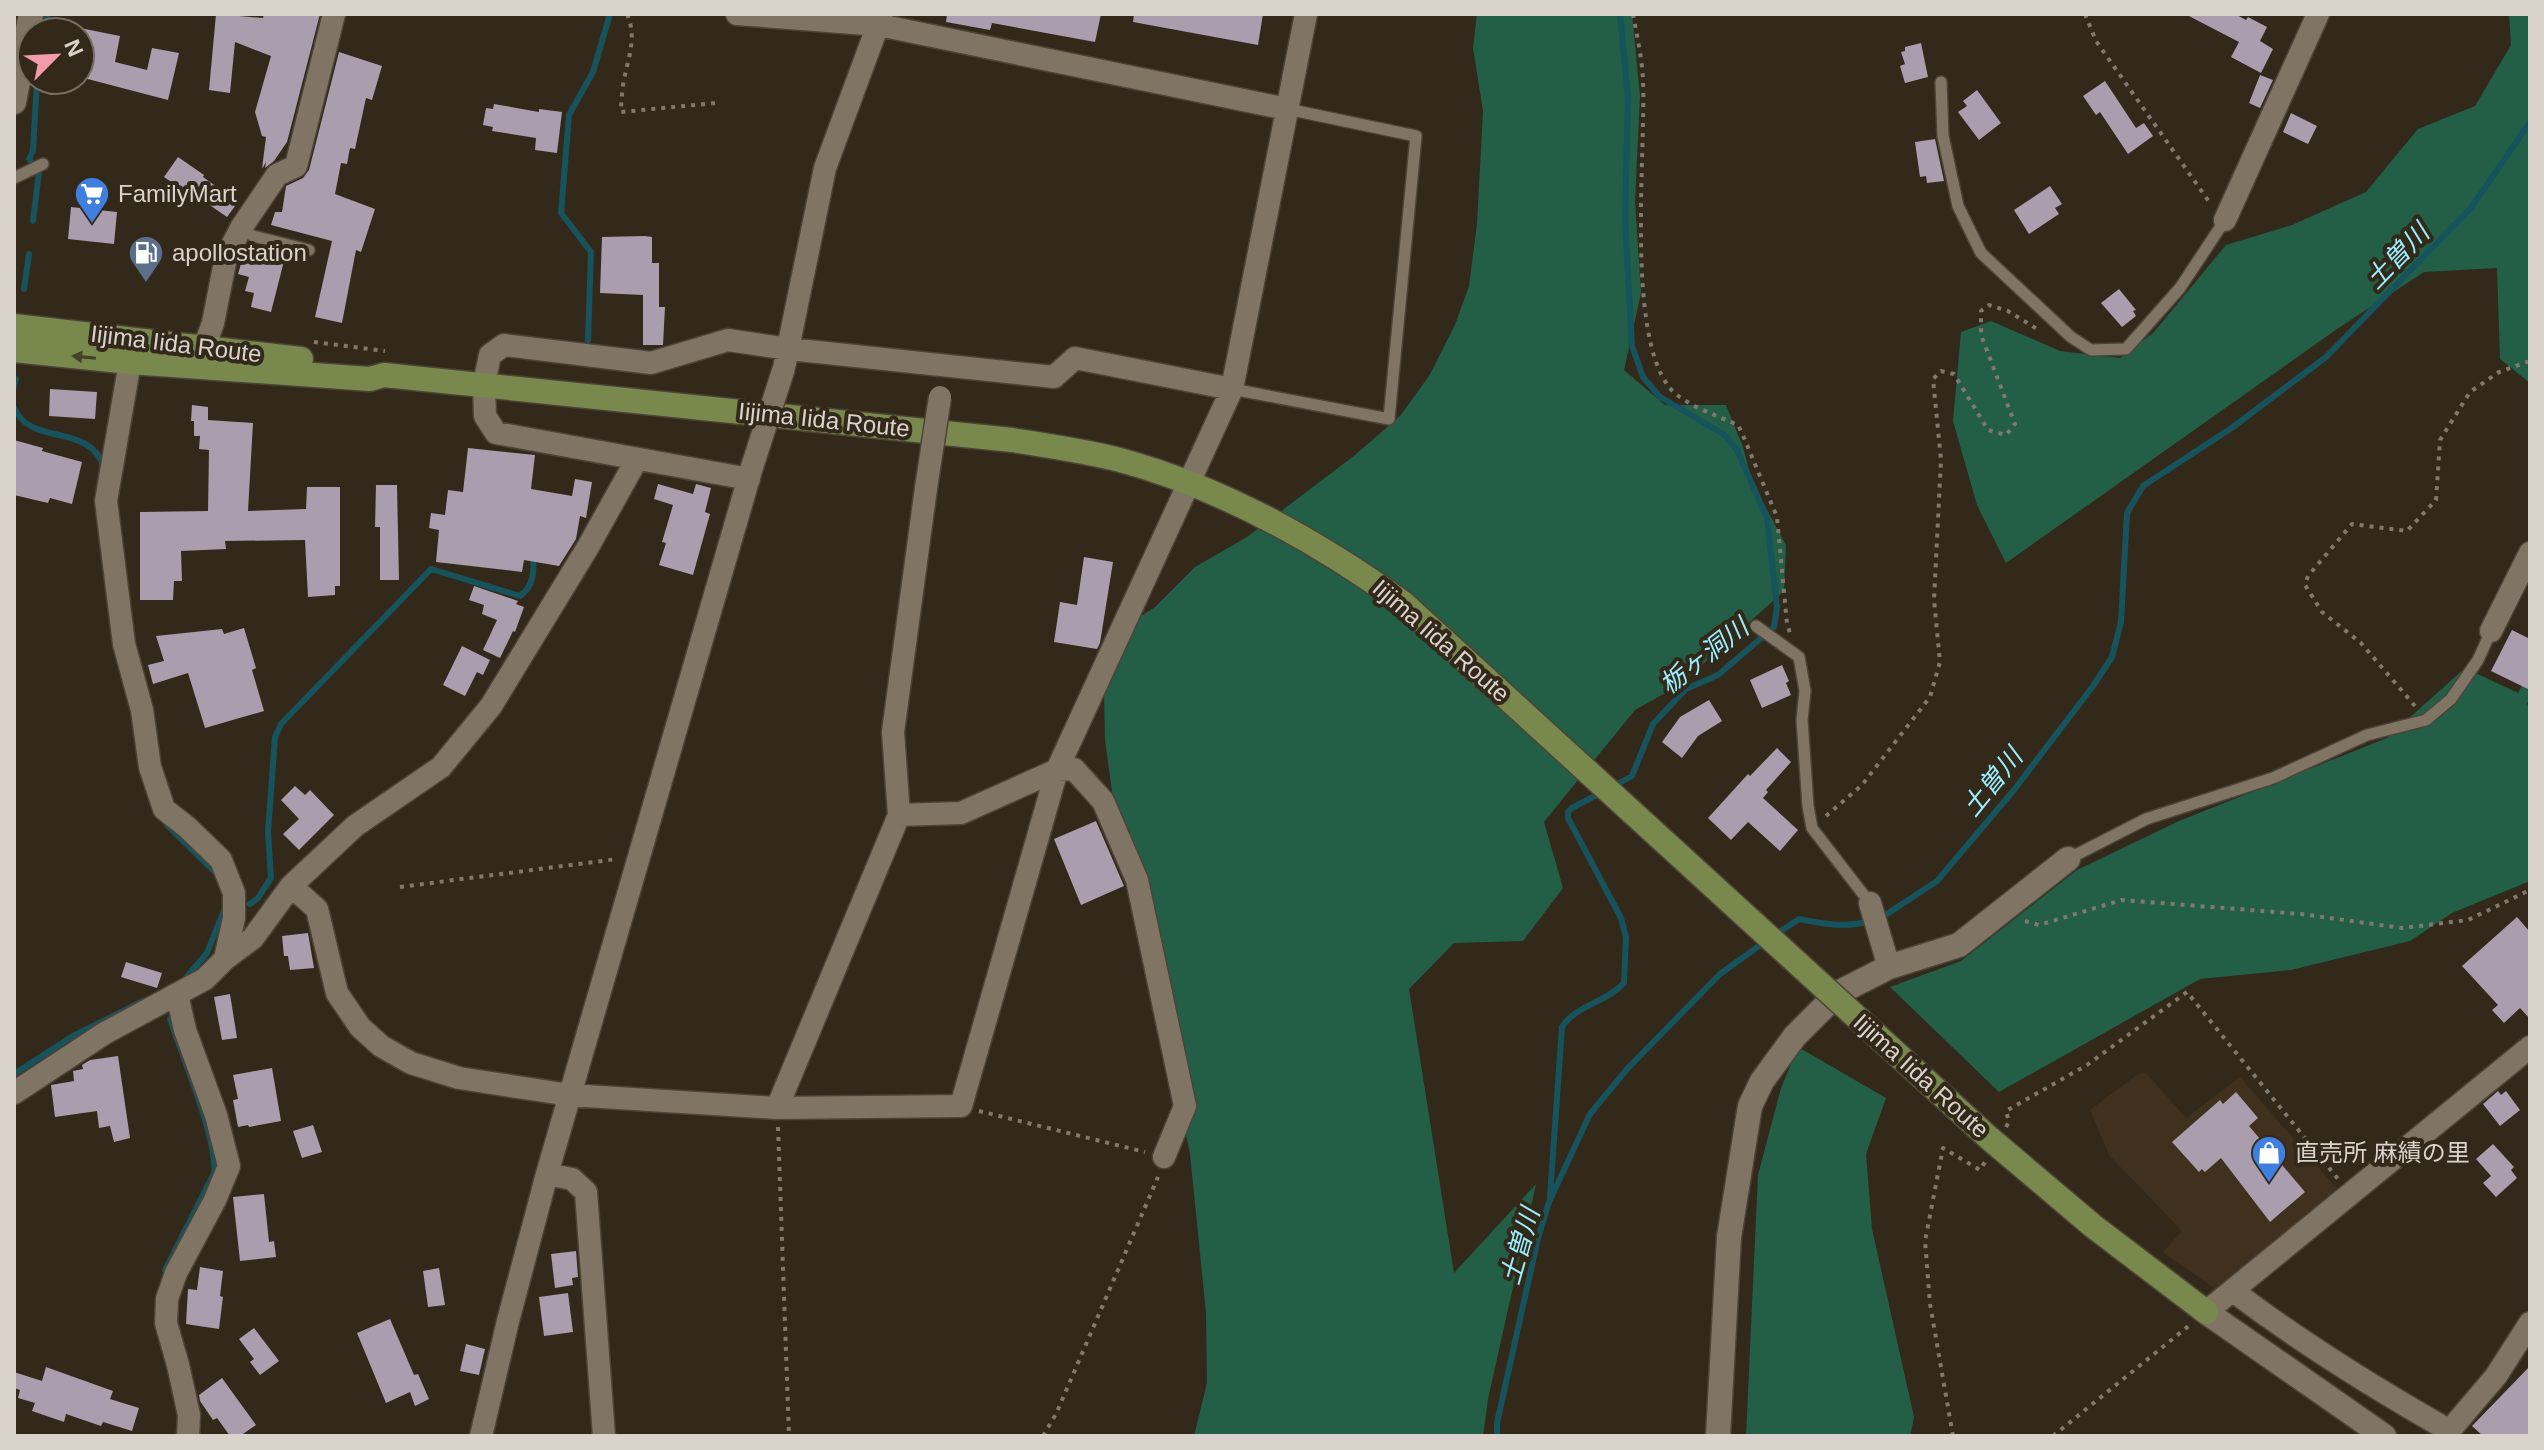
<svg xmlns="http://www.w3.org/2000/svg" width="2544" height="1450" viewBox="0 0 2544 1450" font-family="Arial,'Noto Sans JP',sans-serif">
<style>
.built{fill:#3f311e}
.forest{fill:#225f46}
.lines{fill:none;stroke-linecap:round;stroke-linejoin:round}
.stream{stroke:#17535c;stroke-width:6}
.building{fill:#a99dae}
.lane-casing{stroke:#4d4438;stroke-width:14}
.street-casing{stroke:#4d4438;stroke-width:25}
.secondary-casing{stroke:#4d4438;stroke-width:27}
.primary-casing{stroke:#4d4438;stroke-width:27}
.path{stroke:#82796e;stroke-width:4;stroke-dasharray:4 6;stroke-linecap:butt}
.lane{stroke:#807565;stroke-width:11}
.street{stroke:#807565;stroke-width:22}
.secondary{stroke:#807565;stroke-width:24}
.primary{stroke:#79884c;stroke-width:24}
.street-bridge-casing{stroke:#4d4438;stroke-width:25;stroke-linecap:butt}
.primary-bridge-casing{stroke:#4d4438;stroke-width:27;stroke-linecap:butt}
.street-bridge{stroke:#807565;stroke-width:22}
.primary-bridge{stroke:#79884c;stroke-width:24}
.oneway{fill:#444127}
.labels{text-anchor:middle;stroke-width:8;stroke-linejoin:round;paint-order:stroke}
.poi-label{font-size:24px;fill:#dad3cb;stroke:#33291b;text-anchor:start}
.street-label{font-size:24px;fill:#dad3cb;stroke:#33291b}
.water-label{font-size:26px;font-style:italic;fill:#99effe;stroke:#33291b}
</style>
<rect width="100%" height="100%" fill="#33291b"/>
<path class="built" d="M2146 1073 2186 1118 2240 1077 2338 1190 2218 1291 2163 1252 2182 1231 2109 1155 2090 1110 2138 1074Z"/>
<path class="forest" d="M1477 14H1632L1640 96 1635 201 1641 293 1624 370 1665 405H1726L1743 447 1752 482 1786 545 1784 591 1681 684 1635 710 1544 822 1563 888 1523 941 1454 943 1409 989 1454 1273 1536 1184 1488 1399 1483 1436H1194L1207 1383 1206 1313 1190 1154 1165 1035 1117 828 1105 740 1104 692 1118 631 1155 607 1195 567 1247 537 1355 455 1400 416 1429 376 1455 325 1469 286 1477 224 1483 111 1473 48Z
M2509 14H2530V383L2500 359 2497 268 2424 272 2337 329 2006 563 1977 505 1953 421 1961 332 1991 321 2060 351 2120 358 2153 333 2226 245 2292 225 2366 192 2418 129 2475 106 2511 45Z
M2465 668 2518 693 2530 670V698L2527 704 2530 707V881L2452 913 2410 941 2291 970 2200 979 1999 1092 1890 987 1961 961 2077 870 2179 821 2387 738Z
M1798 1047 1886 1098 1866 1154 1872 1229 1914 1417 1910 1436H1746L1758 1175 1781 1088Z"/>
<g class="lines">
<path class="stream" d="M43 32 48 14
M33 221 39 172 29 159 33 151 37 80
M24 289 29 254
M588 340 591 252 561 213 569 115 593 72 610 14
M14 387 16 379
M14 407C30 448 90 421 104 468
M1614 786 1632 776 1653 724 1686 689 1718 675 1774 627 1777 607 1767 518 1737 450 1725 435 1660 397 1643 377 1632 346 1625 217 1628 98 1620 14
M167 825 216 873
M250 904 258 898 271 878 268 832 275 737 281 724 431 569 520 596C534 586 534 572 533 556
M1881 918 1937 881 2014 790 2093 686 2112 657 2121 622 2127 513 2143 486 2233 427 2326 357 2471 208 2530 122
M1775 935 1799 919C1823 924 1846 928 1870 921
M185 979 207 953 224 910
M14 1074 73 1036 143 1001
M1550 1196 1562 1027C1576 1005 1607 1002 1624 983L1626 937 1621 918 1568 818V812L1572 808 1600 793
M165 1270 214 1173C218 1141 181 1053 170 1019
M1497 1436V1423L1538 1238 1549 1202 1590 1114 1628 1068 1720 974 1766 941"/>
</g>
<path class="building" d="M216 14 263 18 264 14H320L287 142 274 161 265 168 266 162 262 169 266 137 262 136 255 112 271 56 235 42 230 93 209 90Z
M947 14H1101L1095 42 992 23 990 30 946 22Z
M1134 14H1263L1258 45 1133 22Z
M2185 14H2235L2246 20 2248 17 2267 27 2260 41 2273 49 2261 73 2231 57 2239 42Z
M80 28 120 36 115 62 147 70 152 48 179 53 168 100 80 77Z
M1921 43 1928 77 1905 83 1900 66 1905 64 1901 52 1905 51V47Z
M339 52 382 66 372 100 366 98 355 149 350 148 347 164 341 163 335 194 375 209 361 252 356 250 342 323 315 317 332 241 271 225 275 212H282L286 186 303 178 309 170Z
M2260 75 2273 80 2260 108 2249 103Z
M2105 81 2136 128 2144 123 2153 136 2128 154 2100 112 2096 115 2083 96Z
M1977 90 2001 123 1979 140 1958 112 1967 106 1963 101Z
M494 104 539 112V109L562 112 557 153 535 150 536 138 492 131 493 127 483 125 486 108 493 109Z
M2291 113 2317 126 2308 144 2283 132Z
M1935 139 1944 181 1927 183 1926 176 1920 177 1915 142Z
M178 157 204 175 203 177 221 190 220 192 238 202 227 217 188 190 186 192 164 177Z
M2050 186 2062 204 2055 208 2059 214 2029 234 2014 210Z
M71 207 117 212 114 244 68 239Z
M645 236 652 237V263H659V307H665L663 345H643V295L600 293 602 237Z
M245 250 284 261 271 312 251 307 254 293 245 291 249 277 238 274Z
M2119 289 2136 310 2133 311 2136 316 2122 327 2101 303Z
M50 389 97 392 95 419 49 416Z
M192 405 208 407V420L253 423 248 511 306 509 307 487H340V586H335V595L308 597 305 540 225 541 226 549 181 551 182 581H174L173 600H140V512L208 511 209 450 199 449 200 436H194V421H191Z
M14 440 43 448 42 451 82 462 72 504 50 498 48 503 14 495Z
M468 448 535 455 531 489 572 496 575 479 592 482 586 518 580 516 576 539 559 566 524 560 522 572 436 562 439 530 429 528 431 513 445 515 448 490 463 492Z
M658 484 693 494 696 484 711 488 705 512 710 514 693 575 659 565 666 543 662 542 673 505 654 499Z
M376 485H397L399 580H380V527H375Z
M1084 557 1113 562 1100 643 1097 649 1054 642 1060 602 1077 605Z
M474 586 518 601 516 604 524 607 515 632 513 631 500 658 483 650 497 620 482 614 484 605 469 600Z
M244 628 256 668 252 670 264 711 205 728 188 673 153 684 148 665 164 661 156 636 222 629 224 634Z
M2512 630 2530 639V690L2491 671Z
M462 646 490 660 483 675 477 672 465 696 443 685Z
M1782 665 1789 681 1786 683 1791 695 1762 708 1750 680Z
M1709 700 1722 721 1698 736 1682 758 1662 742 1680 717Z
M1777 748 1791 762 1766 790 1768 792 1763 798 1798 830 1780 851 1748 822 1731 840 1708 818 1748 774 1750 776Z
M295 786 305 795 310 790 334 815 299 850 283 834 299 819 281 800Z
M1096 821 1124 886 1081 905 1054 839Z
M2517 917 2530 932V1019L2520 1008 2504 1023 2492 1010 2498 1005 2462 966Z
M308 933 314 968 290 970 288 956H284L282 936Z
M126 962 162 973 157 988 121 977Z
M230 994 237 1038 222 1040 214 997Z
M118 1056 130 1138 114 1142 110 1126 99 1128 97 1111 55 1117 51 1085 74 1081 73 1071 83 1069 82 1065 90 1060Z
M272 1068 281 1121 249 1127 248 1125 238 1127 233 1100 238 1099 233 1075Z
M2498 1091 2501 1095 2506 1091 2520 1110 2500 1126 2483 1104Z
M2236 1092 2258 1118 2249 1126 2305 1192 2270 1222 2221 1158 2205 1172 2202 1169 2199 1172 2172 1142 2220 1100 2223 1104Z
M313 1125 322 1152 302 1158 293 1131Z
M2493 1144 2514 1167 2511 1170 2517 1178 2496 1197 2483 1183 2491 1176 2476 1159Z
M264 1194 269 1242 274 1241 276 1257 240 1261 233 1197Z
M576 1251 578 1277 572 1278 573 1285 555 1288 551 1254Z
M200 1267 223 1271 220 1296 223 1297 219 1329 186 1324 188 1289 197 1290Z
M439 1268 445 1305 428 1307 423 1271Z
M568 1293 573 1332 544 1336 539 1297Z
M390 1319 414 1375 418 1374 429 1399 415 1406 410 1392 386 1403 357 1333Z
M254 1328 279 1361 260 1375 250 1362 254 1359 239 1339Z
M466 1344 485 1349 479 1375 460 1371Z
M2530 1366V1436H2483L2472 1426Z
M46 1367 113 1391 110 1399 139 1408 132 1431 103 1422 101 1426 66 1414 64 1422 32 1411 35 1403 18 1398 20 1390 14 1388V1372L42 1381Z
M222 1378 256 1425 240 1436H230L217 1418 213 1420 200 1401 199 1395Z"/>
<g class="lines">
<defs>
<path id="lane" d="M1941 82 1943 136 1958 206 1981 253 2071 337 2091 350 2126 349 2180 288 2225 220
M14 178 43 164
M241 228 253 236 309 250
M1232 389 1389 419 1416 136 1287 109
M1756 626 1799 657 1805 691 1802 720 1808 806 1812 828 1870 903
M2068 859 2146 819 2273 778 2367 735 2426 720 2451 699 2478 660 2491 631"/>
<path id="street" d="M737 14 879 25 1287 109
M2225 220 2318 14
M204 348 213 323 226 257 241 228 277 175 296 166 334 14
M130 362 106 501 124 644 142 710 150 767 164 809 187 827 221 860 234 893V918L225 959
M785 363 825 168 882 14
M749 479 496 433 485 416 484 384 490 355 504 345 651 363 728 340 789 349 1054 377 1075 358 1232 389
M2491 631 2530 553
M899 815 961 813 1057 770 1074 769 1103 801 1137 880 1185 1106 1164 1157
M291 886 317 909 337 993 360 1027 381 1046 411 1063 459 1078 570 1095 777 1108 961 1106 1057 770 1232 389 1306 14
M1870 903 1889 967
M177 994 185 1030 216 1115 229 1166 215 1200 176 1273 167 1299 166 1323 178 1365 189 1415 188 1436
M14 1093 105 1033 205 979 225 959 253 938 291 886 355 826 441 767 491 706 588 547 637 459
M777 1108 899 815 893 732 926 488
M547 1174 572 1179 586 1192 604 1436
M2233 1291C2302 1343 2374 1388 2450 1431
M2206 1312 2530 1047
M481 1436 508 1321 547 1174 752 467
M2445 1436 2496 1376 2530 1323"/>
<path id="secondary" d="M14 102 31 14
M2206 1312 2384 1436
M1718 1436 1729 1237 1750 1106 1762 1081 1795 1036 1838 993 1889 967 1959 945 2068 859"/>
<path id="primary" d="M14 326 301 359
M14 350 130 362 370 379 384 375 1012 440C1048 446 1085 451 1120 460 1223 488 1317 541 1403 603
M1989 1138 2093 1226 2206 1312"/>
</defs>
<use href="#lane" class="lane-casing"/>
<use href="#street" class="street-casing"/>
<use href="#secondary" class="secondary-casing"/>
<use href="#primary" class="primary-casing"/>
<path class="path" d="M627 14C638 39 627 60 623 85 622 94 621 103 621 112L716 103
M1633 14C1637 36 1642 58 1643 80 1646 153 1626 331 1669 387 1682 404 1718 416 1738 425L1742 433 1777 517 1787 624 1790 633
M2085 14 2096 41 2210 203
M314 342 385 351
M2415 706 2361 643 2322 612 2305 585 2308 576 2352 524 2407 531 2436 500 2440 440 2470 392 2499 372 2530 361
M1826 816 1862 785 1930 697 1940 662 1934 600 1941 460 1933 379 1941 371 1954 374 1988 430 2006 435 2015 424 1981 335V311L1989 305 2008 311 2037 329
M400 887 617 859
M2025 921 2039 925 2122 900 2301 914 2402 928 2468 920 2530 890
M979 1111 1145 1152
M778 1127 789 1436
M2006 1127 2009 1122 2006 1111 2087 1065 2187 992 2338 1179
M1043 1436 1056 1414 1158 1177
M1953 1436 1930 1304 1925 1241 1943 1148 1980 1170 1985 1162
M2053 1436 2191 1324"/>
<use href="#lane" class="lane"/>
<use href="#street" class="street"/>
<use href="#secondary" class="secondary"/>
<use href="#primary" class="primary"/>
<defs>
<path id="street-bridge" d="M752 467 784 368
M926 488 940 397"/>
<path id="primary-bridge" d="M1403 603 1989 1138"/>
</defs>
<use href="#street-bridge" class="street-bridge-casing"/>
<use href="#primary-bridge" class="primary-bridge-casing"/>
<use href="#street-bridge" class="street-bridge"/>
<use href="#primary-bridge" class="primary-bridge"/>
</g>
<defs><path id="oneway-solid" d="M-6-.8H1V-3.2L6.5 0L1 3.2V.8H-6Z" transform="scale(2)"/></defs>
<use class="oneway" href="#oneway-solid" transform="translate(84 357) rotate(-174)"/>
<defs>
<symbol id="supermarket-pin" viewBox="-11 -11 22 30"><path d="M0 17L-7.5 6A9.5 9.5 0 1 1 7.5 6Z" fill="#3f7fe0" stroke="#33291b"/><path d="M-6-5.5h2.5l.6 2H6L4.5 2H-2.5L-4.4-4H-6ZM-1.5 3.2a1.3 1.3 0 1 0 .1 0ZM3 3.2a1.3 1.3 0 1 0 .1 0Z" fill="#fff"/></symbol>
<symbol id="fuel-pin" viewBox="-11 -11 22 30"><path d="M0 17L-7.5 6A9.5 9.5 0 1 1 7.5 6Z" fill="#5c6f8a" stroke="#33291b"/><path d="M-5.5-6h7V0h2V4h1.3V-2.5L3-4.5l.8-.8L6-3V5H2.5V1h-1V6h-7ZM-4.2-4.7v3.2H.2V-4.7Z" fill="#fff"/></symbol>
<symbol id="shop-pin" viewBox="-11 -11 22 30"><path d="M0 17L-7.5 6A9.5 9.5 0 1 1 7.5 6Z" fill="#3f7fe0" stroke="#33291b"/><path d="M-5-2.5h2.3a2.7 3.5 0 0 1 5.4 0H5L5.5 6h-11ZM-1.5-2.5h3a1.5 2.3 0 0 0-3 0Z" fill="#fff"/></symbol>
</defs>
<g fill-rule="evenodd">
<use href="#supermarket-pin" x="72" y="174" width="40" height="54"/>
<use href="#fuel-pin" x="126" y="233" width="40" height="54"/>
<use href="#shop-pin" x="2249" y="1133" width="40" height="54"/>
</g>
<g class="labels">
<g class="poi-label">
<text x="118" y="202">FamilyMart</text>
<text x="172" y="261">apollostation</text>
<text x="2295" y="1161">直売所 麻績の里</text>
</g>
<g class="street-label">
<text transform="translate(176 344) rotate(7)" y="8">Iijima Iida Route</text>
<text transform="translate(824 420) rotate(6)" y="8">Iijima Iida Route</text>
<text transform="translate(1441 641) rotate(41)" y="8">Iijima Iida Route</text>
<text transform="translate(1921 1076) rotate(42)" y="8">Iijima Iida Route</text>
</g>
<g class="water-label">
<text transform="translate(2397 256) rotate(-46)" y="9">土曽川</text>
<text transform="translate(1704 656) rotate(-38)" y="9">栃ヶ洞川</text>
<text transform="translate(1992 782) rotate(-51)" y="9">土曽川</text>
<text transform="translate(1520 1246) rotate(-74)" y="9">土曽川</text>
</g>
</g>
<rect width="2544" height="1450" fill="none" stroke="#dad3cb" stroke-width="32"/>
<g transform="translate(56 56) rotate(66)"><circle r="38" fill="#33291b" stroke="#766d61" stroke-width="2"/>
<path d="M0-6L14 30L0 20L-14 30Z" fill="#f39aab"/>
<text y="-12" font-size="22" font-weight="bold" text-anchor="middle" fill="#dad3cb">N</text>
</g>
</svg>
